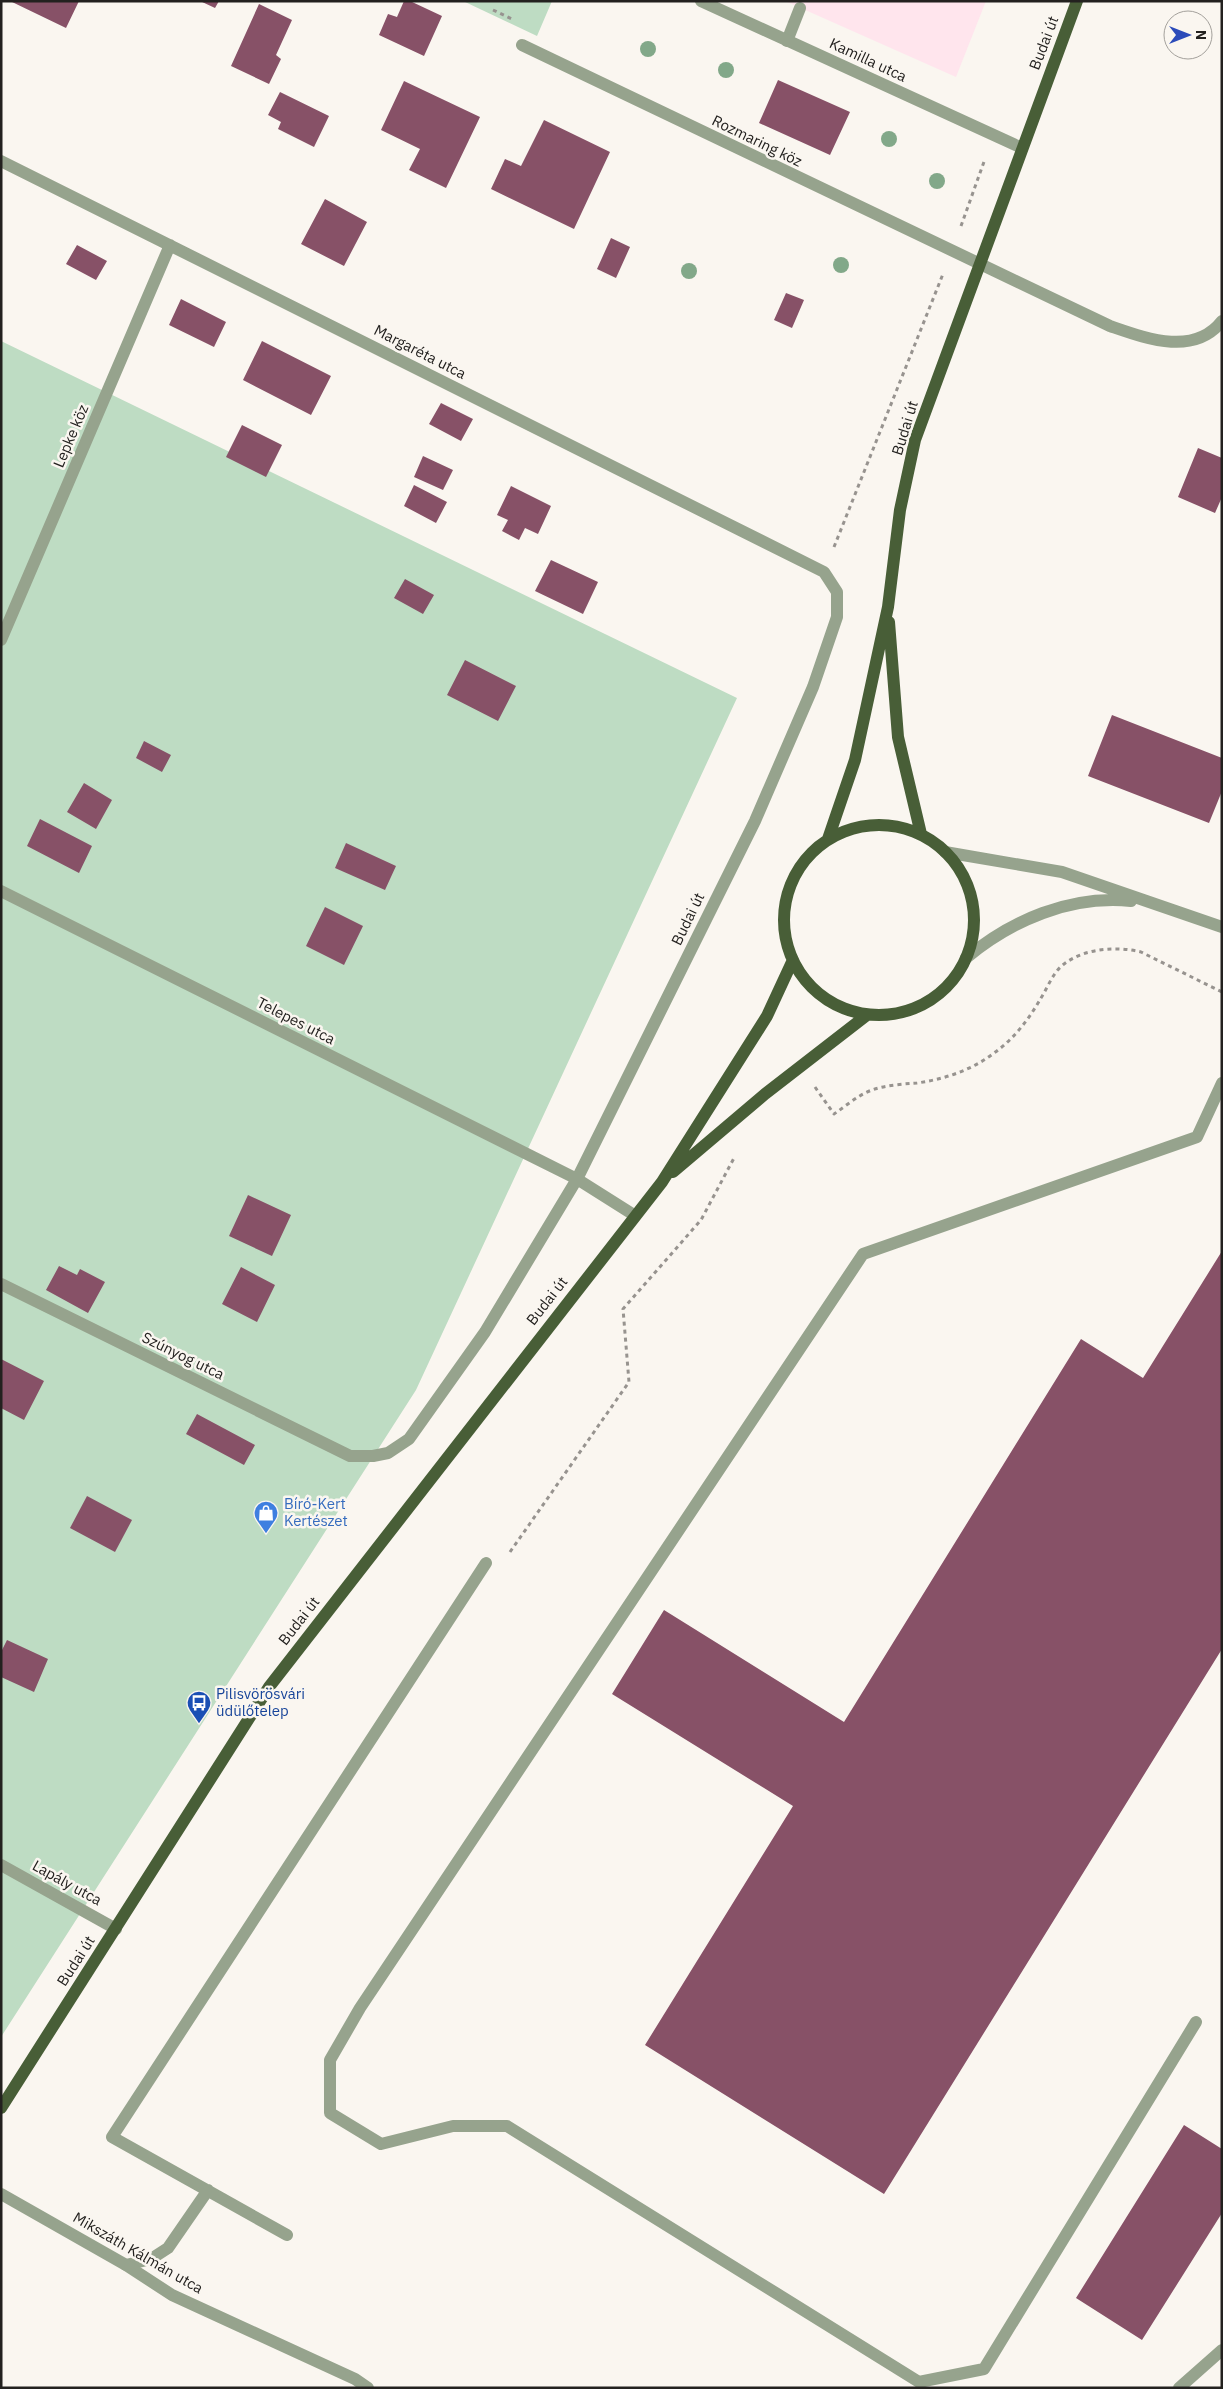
<svg xmlns="http://www.w3.org/2000/svg" width="1223" height="2389" viewBox="0 0 1223 2389" font-family="'IBM Plex Sans',sans-serif">
<style>
.commercial{fill:#ffe5ed}
.green{fill:#bedcc3}
.building{fill:#875167}
.lines{fill:none;stroke-linecap:round;stroke-linejoin:round}
.path{stroke:#97938f;stroke-width:3;stroke-dasharray:4 4;stroke-linecap:butt}
.lane{stroke:#96a38d;stroke-width:12}
.street{stroke:#96a38d;stroke-width:12}
.primary{stroke:#485e37;stroke-width:12}
.tree{fill:#82a889}
.labels{text-anchor:middle;stroke-width:5;stroke-linejoin:round;paint-order:stroke}
.street-label{font-size:15px;fill:#23211f;stroke:#faf6f0}
.shop-label{font-size:15px;fill:#366cbe;stroke:#faf6f0;text-anchor:start}
.transit-label{font-size:15px;fill:#164399;stroke:#faf6f0;text-anchor:start}
</style>
<rect width="100%" height="100%" fill="#faf6f0"/>
<path class="commercial" d="M785 1H986L956 77Z"/>
<path class="green" d="M463 1H552L537 36Z
M1 341 737 698 416 1390 1 2037Z"/>
<path class="building" d="M10 1H79L66 28Z
M200 1H219L215 8Z
M404 1H410L442 16 424 56 379 35 388 14 397 17Z
M259 4 292 20 276 55 281 59 269 84 231 66Z
M778 80 850 112 830 155 759 123Z
M404 81 480 117 446 188 409 170 420 149 381 130Z
M280 92 329 116 314 147 278 129 281 122 268 115Z
M544 120 610 152 574 229 491 189 505 159 521 166Z
M325 199 367 222 344 266 301 244Z
M611 238 630 247 616 278 597 269Z
M77 245 107 261 96 280 66 264Z
M786 293 804 300 792 328 774 320Z
M181 299 226 322 214 347 169 325Z
M262 341 331 376 311 415 243 380Z
M441 403 473 419 461 441 429 424Z
M242 425 282 445 266 477 226 457Z
M1198 448 1222 458V497L1215 513 1178 497Z
M423 456 453 470 443 490 414 477Z
M414 485 447 502 436 523 404 506Z
M511 486 551 506 538 534 525 528 519 540 502 531 508 520 497 515Z
M551 560 598 582 583 614 535 591Z
M405 579 434 595 423 614 394 598Z
M465 660 516 686 498 721 447 695Z
M1112 715 1222 758V791L1209 823 1088 776Z
M144 741 171 755 162 772 136 758Z
M84 783 112 800 96 829 67 812Z
M40 819 92 846 79 873 27 846Z
M346 843 396 866 385 890 335 868Z
M325 907 363 926 344 965 306 946Z
M248 1195 291 1215 272 1256 229 1236Z
M1222 1251V1649L884 2194 645 2045 793 1806 612 1694 664 1610 844 1722 1081 1339 1143 1378Z
M59 1266 77 1275 80 1269 105 1282 88 1313 46 1290Z
M241 1267 275 1285 257 1322 222 1304Z
M1 1359 44 1381 24 1420 1 1408Z
M197 1414 255 1445 244 1465 186 1434Z
M87 1496 132 1520 115 1552 70 1528Z
M7 1640 48 1659 34 1692 1 1677V1652Z
M1184 2125 1222 2149V2213L1142 2340 1076 2298Z"/>
<g class="lines">
<path class="path" d="M493 10 514 20
M961 226 985 159
M834 547 943 274
M815 1087 834 1114C846 1106 858 1095 872 1090 886 1085 903 1084 917 1083 945 1079 972 1070 994 1053 1014 1039 1029 1019 1041 998 1048 987 1053 972 1064 964 1085 948 1117 946 1141 952L1222 992
M510 1552 629 1382 623 1309 701 1220 734 1158"/>
<path class="lane" d="M787 41 800 8
M1196 2022 984 2369 919 2382 507 2126H453L381 2144 330 2113V2060L360 2008 863 1254 1197 1137 1222 1083
M287 2235 112 2137 486 1563
M126 2265 151 2259 168 2248 208 2190
M1179 2388 1222 2350"/>
<path class="street" d="M701 1 1022 148
M522 45 1110 326C1145 338 1194 357 1222 321
M1 161 824 572 837 592V617L813 687 755 821 577 1179 485 1332 409 1439 388 1453 373 1456H350L1 1284
M1 640 170 245
M945 852 1062 872 1222 927
M1 891 577 1179 634 1215
M966 958C1012 920 1070 895 1131 901
M1 1865 116 1929
M1 2194 126 2265 172 2295 355 2379 368 2388"/>
<path class="primary" d="M889 622 898 737 921 834
M784 920a95 95 0 1 1 190 0a95 95 0 1 1-190 0Z
M828 839 855 760 888 607 900 510 915 440 1077 1
M673 1172 765 1094 867 1015
M1 2108 269 1687 662 1182 767 1016 792 962"/>
</g>
<g class="tree">
<circle cx="648" cy="49" r="8"/>
<circle cx="726" cy="70" r="8"/>
<circle cx="889" cy="139" r="8"/>
<circle cx="937" cy="181" r="8"/>
<circle cx="841" cy="265" r="8"/>
<circle cx="689" cy="271" r="8"/>
</g>
<defs>
<symbol id="shop-pin" viewBox="-11 -11 22 30"><path d="M0 17L-7.5 6A9.5 9.5 0 1 1 7.5 6Z" fill="#3f7fe0" stroke="#faf6f0"/><path d="M-5-2.5h2.3a2.7 3.5 0 0 1 5.4 0H5L5.5 6h-11ZM-1.5-2.5h3a1.5 2.3 0 0 0-3 0Z" fill="#fff"/></symbol>
<symbol id="bus-pin" viewBox="-11 -11 22 30"><path d="M0 17L-7.5 6A9.5 9.5 0 1 1 7.5 6Z" fill="#1a4fb4" stroke="#faf6f0"/><path d="M-5-6H5V4H4V6H2V4H-2V6H-4V4H-5ZM-3.5-4V0h7V-4ZM-3.5 1.2v1.5H-2V1.2ZM2 1.2v1.5H3.5V1.2Z" fill="#fff"/></symbol>
</defs>
<g fill-rule="evenodd">
<use href="#shop-pin" x="252" y="1499" width="28" height="38"/>
<use href="#bus-pin" x="185" y="1689" width="28" height="38"/>
</g>
<g class="labels">
<g class="street-label">
<text transform="translate(1044 43) rotate(-69)" y="5">Budai út</text>
<text transform="translate(868 60) rotate(25)" y="5">Kamilla utca</text>
<text transform="translate(757 141) rotate(26)" y="5">Rozmaring köz</text>
<text transform="translate(420 352) rotate(27)" y="5">Margaréta utca</text>
<text transform="translate(905 428) rotate(-73)" y="5">Budai út</text>
<text transform="translate(71 436) rotate(-67)" y="5">Lepke köz</text>
<text transform="translate(688 919) rotate(-64)" y="5">Budai út</text>
<text transform="translate(296 1021) rotate(27)" y="5">Telepes utca</text>
<text transform="translate(547 1301) rotate(-52)" y="5">Budai út</text>
<text transform="translate(183 1356) rotate(26)" y="5">Szúnyog utca</text>
<text transform="translate(299 1621) rotate(-52)" y="5">Budai út</text>
<text transform="translate(67 1883) rotate(29)" y="5">Lapály utca</text>
<text transform="translate(76 1961) rotate(-57)" y="5">Budai út</text>
<text transform="translate(138 2253) rotate(30)" y="5">Mikszáth Kálmán utca</text>
</g>
<g class="shop-label">
<text x="284" y="1509">Bíró-Kert<tspan x="284" dy="17">Kertészet</tspan></text>
</g>
<g class="transit-label">
<text x="216" y="1699">Pilisvörösvári<tspan x="216" dy="17">üdülőtelep</tspan></text>
</g>
</g>
<rect width="1223" height="2389" fill="none" stroke="#23211f" stroke-width="5"/>
<g transform="translate(1188 35) rotate(90)"><circle r="24" fill="#faf6f0" stroke="#a4a19c"/>
<path d="M0-4L9 19L0 12L-9 19Z" fill="#2b4bba"/>
<text y="-8" font-size="14" font-weight="bold" text-anchor="middle" fill="#23211f">N</text>
</g>
</svg>
